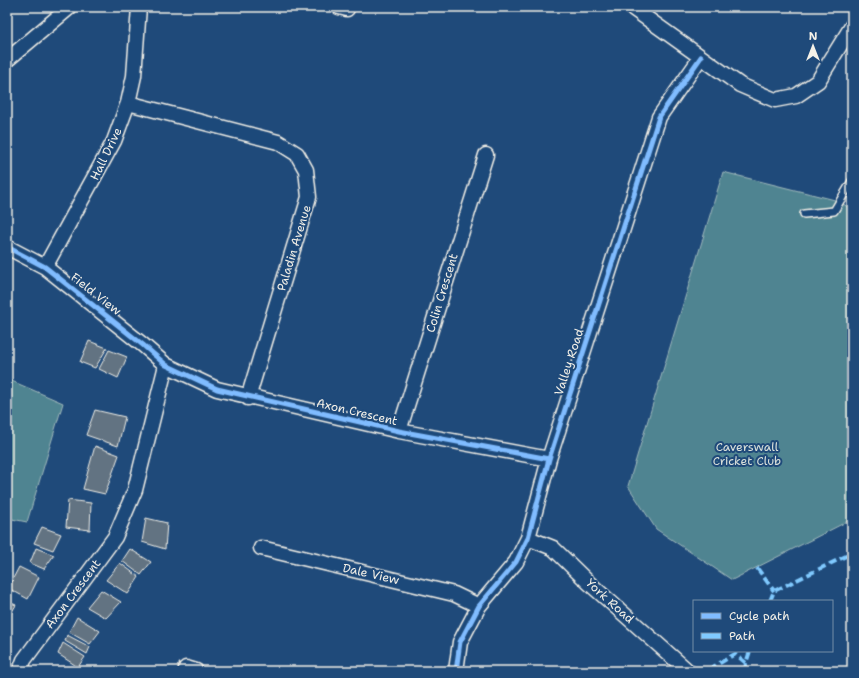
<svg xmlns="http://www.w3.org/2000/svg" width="859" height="678" viewBox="0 0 859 678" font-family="'Shantell Sans',sans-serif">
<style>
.green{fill:#4f8491;stroke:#a2babc}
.building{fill:#627382;stroke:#f4f1e8}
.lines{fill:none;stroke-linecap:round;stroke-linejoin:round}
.service-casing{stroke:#f4f1e8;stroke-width:10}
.minor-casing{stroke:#f4f1e8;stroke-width:17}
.service{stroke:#1f4a7a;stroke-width:7}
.minor{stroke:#1f4a7a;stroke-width:14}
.quiet{stroke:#80caff;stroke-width:4;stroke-dasharray:8 4;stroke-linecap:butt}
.cycleway-casing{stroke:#1f4a7a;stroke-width:8}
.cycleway{stroke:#80bcff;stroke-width:5}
.labels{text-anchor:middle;stroke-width:4;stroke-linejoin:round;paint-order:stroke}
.street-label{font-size:12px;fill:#f4f1e8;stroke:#1f4a7a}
.park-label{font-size:12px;fill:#dbe1db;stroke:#1f4a7a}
</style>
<rect width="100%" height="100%" fill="#1f4a7a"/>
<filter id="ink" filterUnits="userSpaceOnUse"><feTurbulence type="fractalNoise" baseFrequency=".025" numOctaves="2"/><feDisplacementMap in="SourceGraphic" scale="8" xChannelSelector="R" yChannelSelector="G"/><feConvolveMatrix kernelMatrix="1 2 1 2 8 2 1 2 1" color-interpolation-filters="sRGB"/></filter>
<g filter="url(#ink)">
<path class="green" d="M723 172 839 201 852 210V519L732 580 656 529 628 486Z
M7 379 63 403 27 522 7 518Z"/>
<path class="building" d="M89 341 107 348 95 368 80 362Z
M109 350 127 357 118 378 99 369Z
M95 410 125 417 118 446 86 435Z
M95 446 119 455 105 494 83 489Z
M68 500 91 503 90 530 66 527Z
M146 518 167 523 165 549 142 542Z
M42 527 61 534 53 550 34 543Z
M36 548 54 555 44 569 30 563Z
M130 549 151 562 141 575 122 561Z
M120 563 139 577 128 594 106 580Z
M19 567 39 577 28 599 8 588Z
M101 590 121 602 106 618 87 607Z
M7 601 16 605 7 620Z
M77 617 100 631 90 644 69 632Z
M67 635 90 647 87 654 65 641Z
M63 643 85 657 78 667 58 654Z"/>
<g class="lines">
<defs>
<path id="service" d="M804 214 834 211 852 181"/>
<path id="minor" d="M339 7 347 9
M631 7 740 85 775 100 796 96 818 81 852 26
M7 60 70 7
M128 103 278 142 297 154 306 170 309 197 248 398
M7 247 45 267 143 345 166 365 217 389 399 431 549 459
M45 267 114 141 128 103 134 76 139 7
M399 431 486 155
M528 538 553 548 589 583 688 671
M261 548 454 594 479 606
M186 668 196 671
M20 671 24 660 115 537 135 490 166 365
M456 671 460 642 479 606 516 562 528 538 549 459 659 117 701 57"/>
</defs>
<use href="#service" class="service-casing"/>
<use href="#minor" class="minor-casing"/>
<use href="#service" class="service"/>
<use href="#minor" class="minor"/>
<path class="quiet" d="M757 568 774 591
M770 601 774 591 852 553
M711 671 713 667 735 654 746 663
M745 671 746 663 750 651"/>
<defs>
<path id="cycleway" d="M7 247 45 267 143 345 166 365 217 389 399 431 549 459
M456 671 460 642 479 606 516 562 528 538 549 459 659 117 701 57"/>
</defs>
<use href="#cycleway" class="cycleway-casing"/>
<use href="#cycleway" class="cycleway"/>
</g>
</g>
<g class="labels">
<g class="street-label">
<text transform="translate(106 154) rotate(-64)" y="4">Hall Drive</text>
<text transform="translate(294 248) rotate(-73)" y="4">Paladin Avenue</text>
<text transform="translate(442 293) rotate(-73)" y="4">Colin Crescent</text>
<text transform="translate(96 294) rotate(38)" y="4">Field View</text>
<text transform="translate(569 362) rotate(-72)" y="4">Valley Road</text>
<text transform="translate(357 412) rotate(13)" y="4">Axon Crescent</text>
<text transform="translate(371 574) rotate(13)" y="4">Dale View</text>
<text transform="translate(73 594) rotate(-53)" y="4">Axon Crescent</text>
<text transform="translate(610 601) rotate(42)" y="4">York Road</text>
</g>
<g class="park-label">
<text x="747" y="451">Caverswall<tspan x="747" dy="14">Cricket Club</tspan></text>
</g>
</g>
<rect width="859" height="678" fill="none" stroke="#1f4a7a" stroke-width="24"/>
<rect x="12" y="12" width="835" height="654" fill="none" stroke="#f4f1e8" stroke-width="1.5" filter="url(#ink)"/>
<rect x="693" y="600" width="140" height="52" fill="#1f4a7a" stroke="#748da6"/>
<rect x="701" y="613" width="20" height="6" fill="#80bcff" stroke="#748da6"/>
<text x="729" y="620" font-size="12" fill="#f4f1e8">Cycle path</text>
<rect x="701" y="633" width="20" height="6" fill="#80caff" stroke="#748da6"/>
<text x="729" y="640" font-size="12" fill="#f4f1e8">Path</text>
<g transform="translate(813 46)" stroke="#1f4a7a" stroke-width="3" paint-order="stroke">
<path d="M0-3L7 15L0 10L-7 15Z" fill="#f4f1e8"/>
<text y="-6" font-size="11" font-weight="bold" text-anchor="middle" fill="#f4f1e8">N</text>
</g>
</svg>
